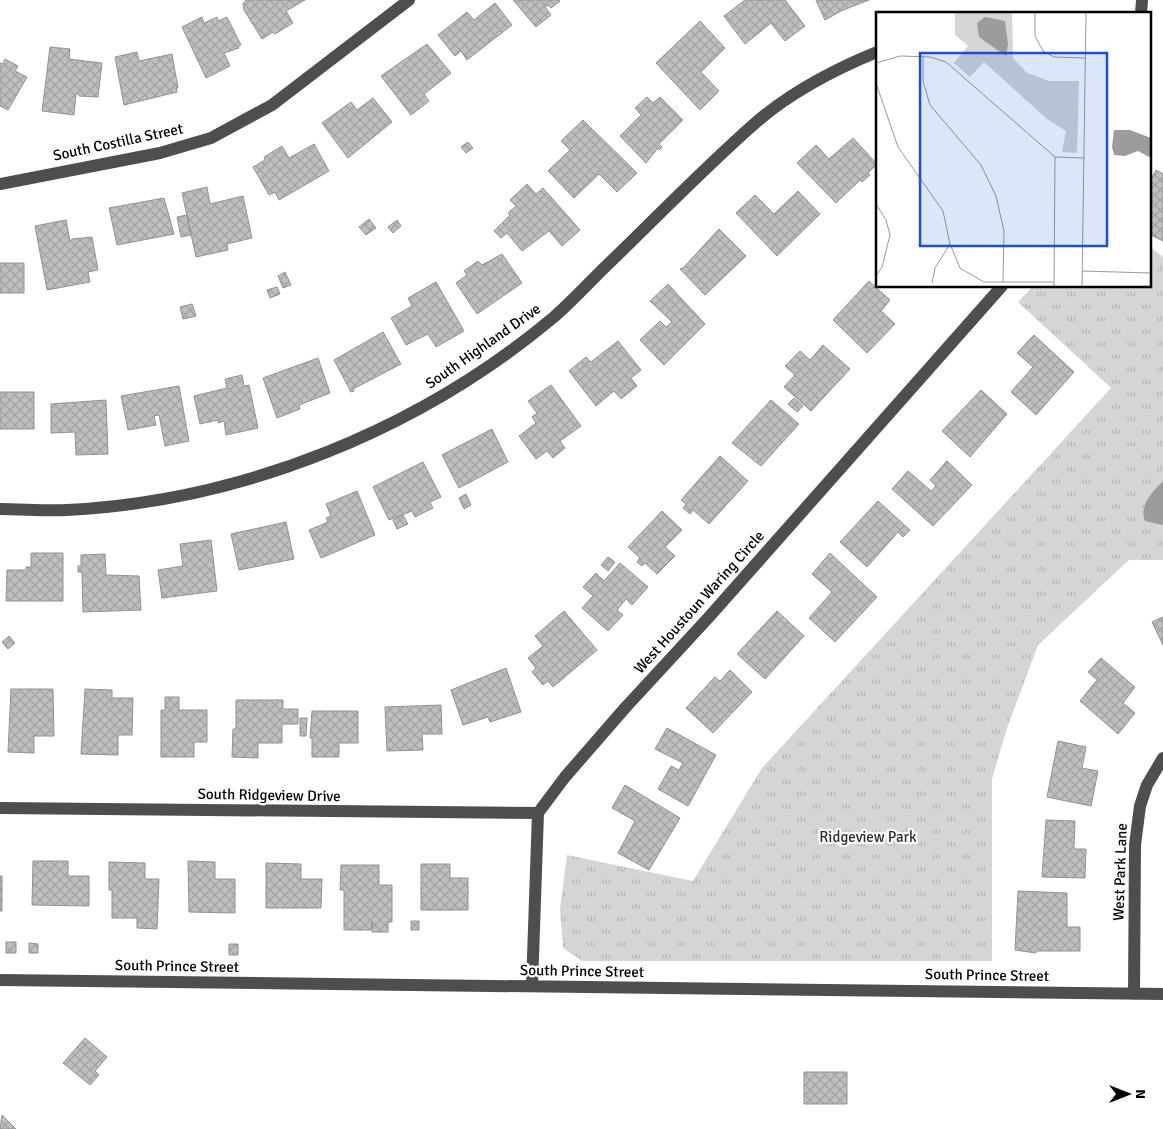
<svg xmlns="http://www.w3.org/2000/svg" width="1163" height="1129" viewBox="0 0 1163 1129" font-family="Signika,sans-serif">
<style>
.grass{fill:url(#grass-tufts)}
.water{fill:#9c9c9c}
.building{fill:url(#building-cross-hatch);stroke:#929292}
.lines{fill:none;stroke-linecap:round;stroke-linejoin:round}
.minor{stroke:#4e4e4e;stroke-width:12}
.labels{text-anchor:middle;stroke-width:4.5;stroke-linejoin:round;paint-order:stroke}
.street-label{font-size:15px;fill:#000;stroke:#fff}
.park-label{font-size:15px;fill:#2c2c2c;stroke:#fff}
.inset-road{fill:none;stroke:#999;stroke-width:1}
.view{fill:#1d4ed8;fill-opacity:0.15;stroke:#1d4ed8;stroke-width:2.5}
.inset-edge{fill:none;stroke:#000;stroke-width:2.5}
</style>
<defs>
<pattern id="grass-tufts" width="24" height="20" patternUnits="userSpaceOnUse" patternTransform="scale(1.25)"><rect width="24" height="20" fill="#d5d5d5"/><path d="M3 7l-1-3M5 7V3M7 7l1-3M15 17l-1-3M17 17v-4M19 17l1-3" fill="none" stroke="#b5b5b5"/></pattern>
<pattern id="building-cross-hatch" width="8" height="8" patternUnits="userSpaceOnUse" patternTransform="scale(1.25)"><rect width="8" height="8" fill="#bebebe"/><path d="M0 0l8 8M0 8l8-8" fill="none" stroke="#a2a2a2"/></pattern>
</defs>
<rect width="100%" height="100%" fill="#fff"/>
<path class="grass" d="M1149 246 1163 257V560H1129L1038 645 1007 728 992 779V961H582L563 948 560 909 567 855 693 881 762 768 1111 388 1018 302 1033 286H1149Z"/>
<path class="water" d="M1163 481V525L1145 521C1139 505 1152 492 1163 481Z"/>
<path class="building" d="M246 0H305L286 11 293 23 275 34 273 32 262 39 244 10 243 4Z
M513 0H559L560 1 551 8 549 5 545 7 551 15 536 27Z
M745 0H785L805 26 785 41 771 23 745 44 724 16Z
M816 0H869L841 11 825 20Z
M495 3 512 25 467 60 461 51 455 56 438 35 467 12 474 20Z
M202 17 204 23 217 17 218 21 227 17 241 45 238 46 239 48 224 53 230 66 206 78 182 27Z
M700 21 725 48 701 72 719 91 700 110 656 63Z
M427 44 451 73 424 94 429 101 411 115 381 76Z
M50 47 70 49 69 59 102 63 98 97 79 96V94H76L74 115 42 111Z
M137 52 139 61 172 54 178 88H176L177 92 124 105 115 57Z
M5 59 18 66 15 71 27 77 8 110 0 106V63L3 64Z
M647 97 653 103 660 97 683 120 659 144 662 147 659 150 658 148 646 163 620 136 641 115 635 108Z
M373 98 392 122 348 158 322 123 351 102 357 110Z
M583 120 637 173 617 192 599 174 574 198 548 171 570 150 561 141Z
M853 138 877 164 868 173 870 175 862 182 860 180 836 203 797 163 816 145 829 159Z
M468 142 473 148 466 153 461 147Z
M314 144 329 171 279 200 275 192 269 195 253 167 265 160 264 157 282 146 289 158Z
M1156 170 1163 174V241L1149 234V209L1153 201 1149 199V183Z
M527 184 536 194 543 188 580 230 562 246 549 231 522 251 507 233 501 238 494 231 510 215 508 213 516 206 510 200Z
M207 187 210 204 243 196 252 238 227 244 228 250 196 257 182 193Z
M798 191 820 214 777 256 736 213 755 195 774 214Z
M164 198 174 234 117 245 109 208Z
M187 215 191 235 181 237 177 217Z
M369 219 376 228 366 235 359 227Z
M66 220 70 241 72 239 92 237 98 270 88 272 90 282 47 290 35 226Z
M397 220 401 226 393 233 388 227Z
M719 229 746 256 705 295 680 269 683 268Z
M502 254 522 283 477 314 456 283 467 275 464 271 478 261 482 265Z
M0 263H24V293H0Z
M285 272 291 285 283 288 278 276Z
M869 281 890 300 881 311 895 324 867 353 833 320Z
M436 282 464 331 436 347 428 334 406 345 391 318 412 306 408 298Z
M668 284 705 324 664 365 640 340 660 321 666 327 672 322 650 301Z
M277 287 280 294 270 298 267 290Z
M192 304 196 316 183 319 180 307Z
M383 332 401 364 353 389 354 391 351 392 334 360Z
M1034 335 1074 372 1036 415 1011 392 1033 367 1017 353Z
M618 341 641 370 631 378 637 386 621 399 614 391 596 406 569 371 586 357 591 362Z
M823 345 850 369 811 411 784 387 795 375 785 366 800 351 810 360Z
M318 358 330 393 299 405 300 409 277 418 263 378Z
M242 375 244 386 249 385 258 428 226 435 224 421 218 423V420L200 424 194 396 227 388 225 379Z
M551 385 581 426 560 441 565 448 553 458 547 451 536 459 519 436 536 423 532 417 537 413 528 401Z
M179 386 189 441 165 446 159 415 154 416 156 425 128 430 121 396Z
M981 390 1007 414 970 457 942 431Z
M0 392H34V429H0Z
M794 398 803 406 797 412 788 404Z
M106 400 108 454 76 455 75 432 51 433V404Z
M771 400 799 424 761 466 732 443Z
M492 429 508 462 459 488 442 455Z
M720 456 748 481 709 524 693 510 690 514 683 508 686 504 681 500Z
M947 461 972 485 933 526 892 489 908 471 931 491 936 486 930 480Z
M423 462 441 497 430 502 433 508 415 517 412 511 389 520 373 487Z
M357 491 375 535 321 558 309 530 328 522 326 518 331 516 326 504Z
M466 494 471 505 464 509 459 498Z
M878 501 910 530 903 537 898 532 867 567 840 542Z
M662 511 682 530 665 547 675 556 657 574 645 563 642 566 637 562 640 558 628 547Z
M403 515 408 524 397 529 393 520Z
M286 522 294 559 239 570 231 534Z
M211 540 217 591 162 598 158 570 183 566 180 544Z
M31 553H63V601H6L7 570H26V567H31Z
M830 553 877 597 835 642 809 618 832 592 812 574Z
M105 554 106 575 139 576 141 610 83 612 82 572H78V566H81V555Z
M608 557 615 562 608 571 601 565Z
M620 563 648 587 632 605 626 599 617 610 623 615 608 631 582 608 593 596 583 587 596 573 604 581Z
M564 611 597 650 553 687 548 681 543 685 532 672 536 668 528 658 543 646 535 636Z
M777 611 804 636 765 679 737 654Z
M1163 617V645L1152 622Z
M9 636 15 643 8 649 2 642Z
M1101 658 1135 687 1123 703 1135 713 1118 734 1080 701 1097 680 1088 672Z
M506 668 521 712 490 722 488 717 463 725 451 690Z
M730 670 752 692 713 733 686 708 715 677 720 681Z
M11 689H53L54 736H34V753L8 752Z
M85 689 112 690V698H133L132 735H118V755L81 754Z
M165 697H179V710H207V742H194V757H161V710H165Z
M236 700H283V709H298V724H282V743H258V758L232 757 233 729H236Z
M441 705 442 734H422L423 750 387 751 385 707Z
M312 711H358V743H339V757H312V738H310Z
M300 718H307L306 736H300Z
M667 728 716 755 688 806 658 789 671 766 679 770 683 763 655 749Z
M1058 741 1086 747 1082 768 1098 771 1091 806 1047 797Z
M625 785 680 818 649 870 618 853 635 821 612 808Z
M1046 820 1075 821 1074 849H1086L1085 878 1042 877Z
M33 861H68V876H89V906L32 905Z
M188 861 215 862V879H235V913L189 912Z
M109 862 145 863V879H159L157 929 137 928V918H112V890H109Z
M266 863 301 864V879H322L321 908H266Z
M421 864H450V878H468V910H421Z
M341 865H379V885H392V922H388V932H372V922L371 930H344V890H340Z
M0 876H2V911H0Z
M1018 891 1067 893V927H1080V951H1036V953L1015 950Z
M411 921H419V930H411Z
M6 942H16V953H6Z
M29 943 38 944V953H29Z
M229 944H238V955H229Z
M85 1038 107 1057 95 1071 99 1075 90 1085 63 1063Z
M804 1072H847V1104H804Z
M2 1115 16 1129H0Z"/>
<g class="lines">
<path class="minor" d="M1141 14 1142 0
M0 184 160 153 211 138 272 105 409 0
M0 509C22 509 45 511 67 510 243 501 419 430 554 317 571 302 586 286 602 270 652 222 701 171 753 125 789 93 833 70 877 52
M0 808 538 813
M0 980 1163 994
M532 986 538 813 565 777 625 708 709 617 1002 286
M1134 994 1135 845 1140 806 1147 785 1163 758"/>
</g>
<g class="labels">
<g class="street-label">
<text transform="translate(118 142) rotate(-12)" y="5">South Costilla Street</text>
<text transform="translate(483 346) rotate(-35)" y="5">South Highland Drive</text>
<text transform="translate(699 602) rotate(-48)" y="5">West Houstoun Waring Circle</text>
<text transform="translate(269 795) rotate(1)" y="5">South Ridgeview Drive</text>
<text transform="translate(1120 872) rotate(-88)" y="5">West Park Lane</text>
<text transform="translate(177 966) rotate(1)" y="5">South Prince Street</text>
<text transform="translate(582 971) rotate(1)" y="5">South Prince Street</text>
<text transform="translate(987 975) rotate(1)" y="5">South Prince Street</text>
</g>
<g class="park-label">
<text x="868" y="842">Ridgeview Park</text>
</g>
</g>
<g transform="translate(876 12)">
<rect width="275" height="275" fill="#fff"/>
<path d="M79 0H136L137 46 151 61 173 69H203L201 141 186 140 190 119 171 107 108 50 94 65 78 51 92 34 79 23Z" fill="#d5d5d5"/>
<path d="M109 5 129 9 132 32 130 44 103 25 101 11ZM238 118H254L275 126V146L262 139 249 144 238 143 236 135Z" fill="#9c9c9c"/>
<path class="inset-road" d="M159 0V24L167 39 178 45 209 46M47 44V69L54 93 105 153 120 184 128 219 127 270M0 51 24 44 54 45 70 50 179 145 208 146M0 71 22 135 67 199 74 232 84 256 108 270H178M0 192 10 208 14 223 6 255 0 264M206 259 275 261M56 271 59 256 74 232M178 275 179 145M206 275 210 0"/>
<path class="view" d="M44 41H231V234H44Z"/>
<rect width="275" height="275" class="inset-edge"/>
</g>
<g transform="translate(1128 1094) rotate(90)" stroke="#ffffff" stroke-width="4" paint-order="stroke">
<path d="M0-4L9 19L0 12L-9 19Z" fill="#000000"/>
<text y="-8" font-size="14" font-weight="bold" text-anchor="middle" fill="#000000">N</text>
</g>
</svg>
